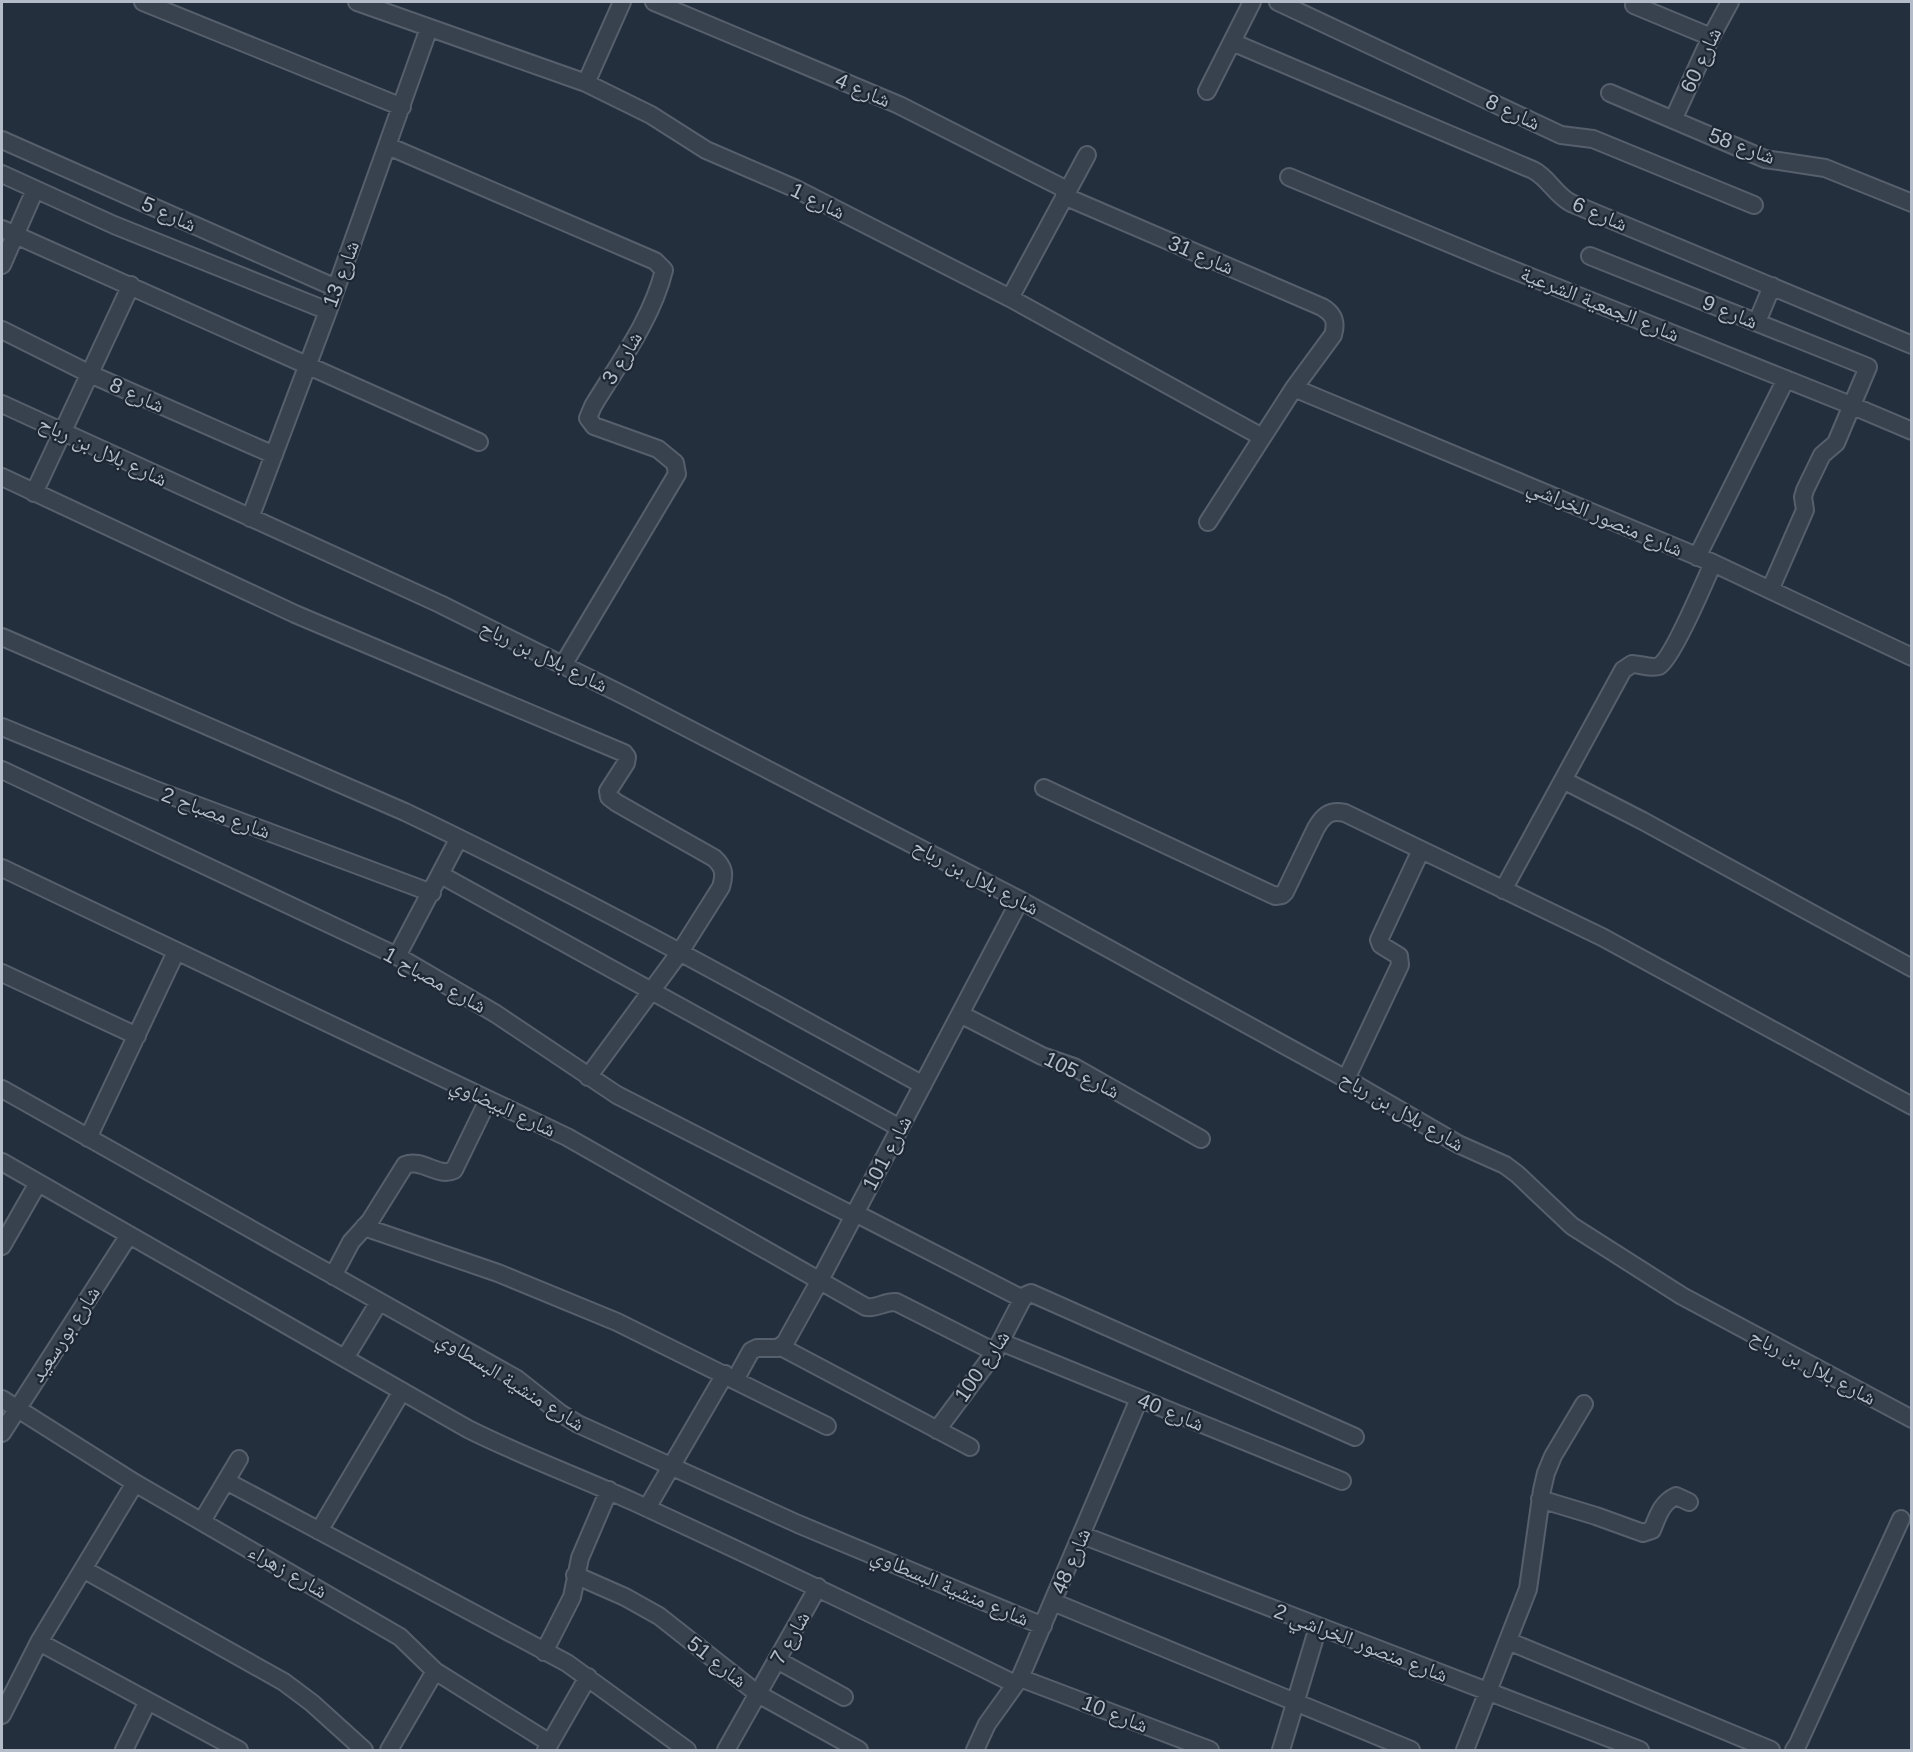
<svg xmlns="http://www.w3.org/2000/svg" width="1913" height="1752" viewBox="0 0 1913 1752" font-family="Arial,'Noto Naskh Arabic',sans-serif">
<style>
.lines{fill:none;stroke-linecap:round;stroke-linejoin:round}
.street-casing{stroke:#565f6c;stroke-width:20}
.street{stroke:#38414e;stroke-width:16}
.labels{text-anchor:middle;stroke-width:4.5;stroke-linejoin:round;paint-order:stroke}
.street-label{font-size:21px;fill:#b4bcc9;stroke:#1d2633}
</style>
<rect width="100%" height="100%" fill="#242f3e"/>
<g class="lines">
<defs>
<path id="street" d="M143 2 402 107
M357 2 586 83 651 115 706 150 794 188 1010 298 1262 437
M654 2 899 105 1067 190
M1278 2 1561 135 1593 139 1754 205
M1634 5 1711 37
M1232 42 1533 170C1549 178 1555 195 1571 203L1912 345
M586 83 622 2
M1207 91 1252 2
M1610 93 1765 159 1825 168 1912 203
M1673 120 1711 37 1730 2
M2 140 336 288
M388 146 655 261 664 270C652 319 619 363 593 406L588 418 594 426 658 449 675 463 677 474 563 665
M2 174 114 225 328 311
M1289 177 1496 263 1853 406 1912 431
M1064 196 1322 307C1334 314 1337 322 1333 335L1294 388 1208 522
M2 229 479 442
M1590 256 1868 367 1836 443 1822 455 1805 490 1803 497 1805 510 1770 590
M2 265 35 190
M1010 298 1087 155
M1757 322 1772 286
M2 330 90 374 274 455
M1294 388 1713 563 1912 657
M2 404 440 604 629 698 1020 900 1346 1079 1458 1144 1505 1165 1517 1174 1572 1226 1682 1296 1912 1419
M2 477 295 614 624 753 627 757 626 763 608 791 609 797 617 803 714 858C724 867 725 874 721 887L680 952 588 1077
M34 493 131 285
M250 518 328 311 429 28
M1697 557 1786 379
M2 637 405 812C581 896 752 991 923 1085
M2 727 153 789 432 893
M2 770 397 956 496 1014 617 1095 854 1216
M1563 780 1643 821 1912 968
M1044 788 1275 896 1282 895 1285 892 1316 828C1323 816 1330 809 1345 813L1602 937 1912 1106
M2 868 567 1137 866 1307C877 1309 885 1301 896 1302L995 1352
M441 875 900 1128
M1503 890 1623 670 1632 664C1640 664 1651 669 1659 666 1672 659 1705 581 1713 563
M397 956 459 838
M2 973 137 1036
M960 1014 1042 1056 1074 1067 1201 1139
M1346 1079 1400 965 1399 956 1381 945 1379 940 1421 850
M2 1089 517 1379 560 1413 578 1424 798 1524 1043 1626
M88 1138 176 952
M2 1162 468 1429C522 1456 579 1477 634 1502 762 1561 889 1622 1015 1684
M855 1213 1023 1299
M364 1227 498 1273 617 1322 827 1426
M2 1246 38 1183
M333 1276 351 1242 370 1221 405 1165C422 1158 438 1178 454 1170L488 1100
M1001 1342 1342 1481
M781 1347 970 1447
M345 1358 379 1302
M735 1380 751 1351 757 1348H778L785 1343 820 1280 1020 900
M2 1399 135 1483 400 1637 435 1671 550 1743
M937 1430 995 1352 1024 1296 1031 1293 1355 1437
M2 1433 129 1235
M226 1481 567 1663 687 1750
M1540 1499 1596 1516 1643 1533 1652 1530C1658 1516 1661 1503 1676 1496L1689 1502
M647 1508 725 1374
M202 1521 239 1459
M319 1531 402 1391
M1082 1535 1640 1750
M83 1569 284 1682 312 1703 364 1750
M575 1575 625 1597 659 1616 758 1694 859 1750
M1053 1602 1411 1750
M1508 1641 1771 1750
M39 1642 239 1750
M544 1652 572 1597 580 1558 609 1490
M777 1660 844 1697
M1020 1678 1210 1750
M2 1715 39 1642 135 1483
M124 1750 148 1701
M389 1750 435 1671
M546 1750 588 1677
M726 1750 818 1587
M975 1750 987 1724 1020 1678 1139 1399
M1281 1750 1318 1627
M1465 1750 1528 1589 1542 1490 1546 1473 1553 1456 1584 1404
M1794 1750 1798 1744 1901 1519"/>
</defs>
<use href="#street" class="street-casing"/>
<use href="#street" class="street"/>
</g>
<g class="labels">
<g class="street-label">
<text transform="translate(1701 60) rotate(-65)" y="7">شارع 60</text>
<text transform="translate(863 90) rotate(23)" y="7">شارع 4</text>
<text transform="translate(1513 112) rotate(25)" y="7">شارع 8</text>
<text transform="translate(1742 146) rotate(20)" y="7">شارع 58</text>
<text transform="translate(818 201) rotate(26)" y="7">شارع 1</text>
<text transform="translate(169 214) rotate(24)" y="7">شارع 5</text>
<text transform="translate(1600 214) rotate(23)" y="7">شارع 6</text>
<text transform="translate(1201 255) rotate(23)" y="7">شارع 31</text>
<text transform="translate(341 274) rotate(-70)" y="7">شارع 13</text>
<text transform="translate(1600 304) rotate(22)" y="7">شارع الجمعية الشرعية</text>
<text transform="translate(1730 312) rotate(22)" y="7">شارع 9</text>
<text transform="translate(622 358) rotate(-59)" y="7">شارع 3</text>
<text transform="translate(137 395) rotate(24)" y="7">شارع 8</text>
<text transform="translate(103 451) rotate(25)" y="7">شارع بلال بن رباح</text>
<text transform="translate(1605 518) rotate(23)" y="7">شارع منصور الخراشي</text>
<text transform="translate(544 656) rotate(26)" y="7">شارع بلال بن رباح</text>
<text transform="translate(216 813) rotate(20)" y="7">شارع مصباح 2</text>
<text transform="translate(976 877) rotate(28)" y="7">شارع بلال بن رباح</text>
<text transform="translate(435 980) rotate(29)" y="7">شارع مصباح 1</text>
<text transform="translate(1082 1075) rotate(26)" y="7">شارع 105</text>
<text transform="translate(503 1107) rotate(25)" y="7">شارع البيضاوي</text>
<text transform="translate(1402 1111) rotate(30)" y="7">شارع بلال بن رباح</text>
<text transform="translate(887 1153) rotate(-62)" y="7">شارع 101</text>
<text transform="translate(65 1334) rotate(-57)" y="7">شارع بورسعيد</text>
<text transform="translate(982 1366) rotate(-56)" y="7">شارع 100</text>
<text transform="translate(1813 1367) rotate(28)" y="7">شارع بلال بن رباح</text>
<text transform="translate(511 1381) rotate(32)" y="7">شارع منشية البسطاوي</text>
<text transform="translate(1171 1412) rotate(22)" y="7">شارع 40</text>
<text transform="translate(1071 1561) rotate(-67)" y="7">شارع 48</text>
<text transform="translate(288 1571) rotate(30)" y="7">شارع زهراء</text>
<text transform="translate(950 1587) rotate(23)" y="7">شارع منشية البسطاوي</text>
<text transform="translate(790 1638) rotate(-60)" y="7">شارع 7</text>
<text transform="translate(1361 1643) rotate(21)" y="7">شارع منصور الخراشي 2</text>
<text transform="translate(717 1662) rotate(38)" y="7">شارع 51</text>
<text transform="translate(1115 1714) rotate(21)" y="7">شارع 10</text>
</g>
</g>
<rect width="1913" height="1752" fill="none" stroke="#b4bcc9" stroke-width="6"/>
</svg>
